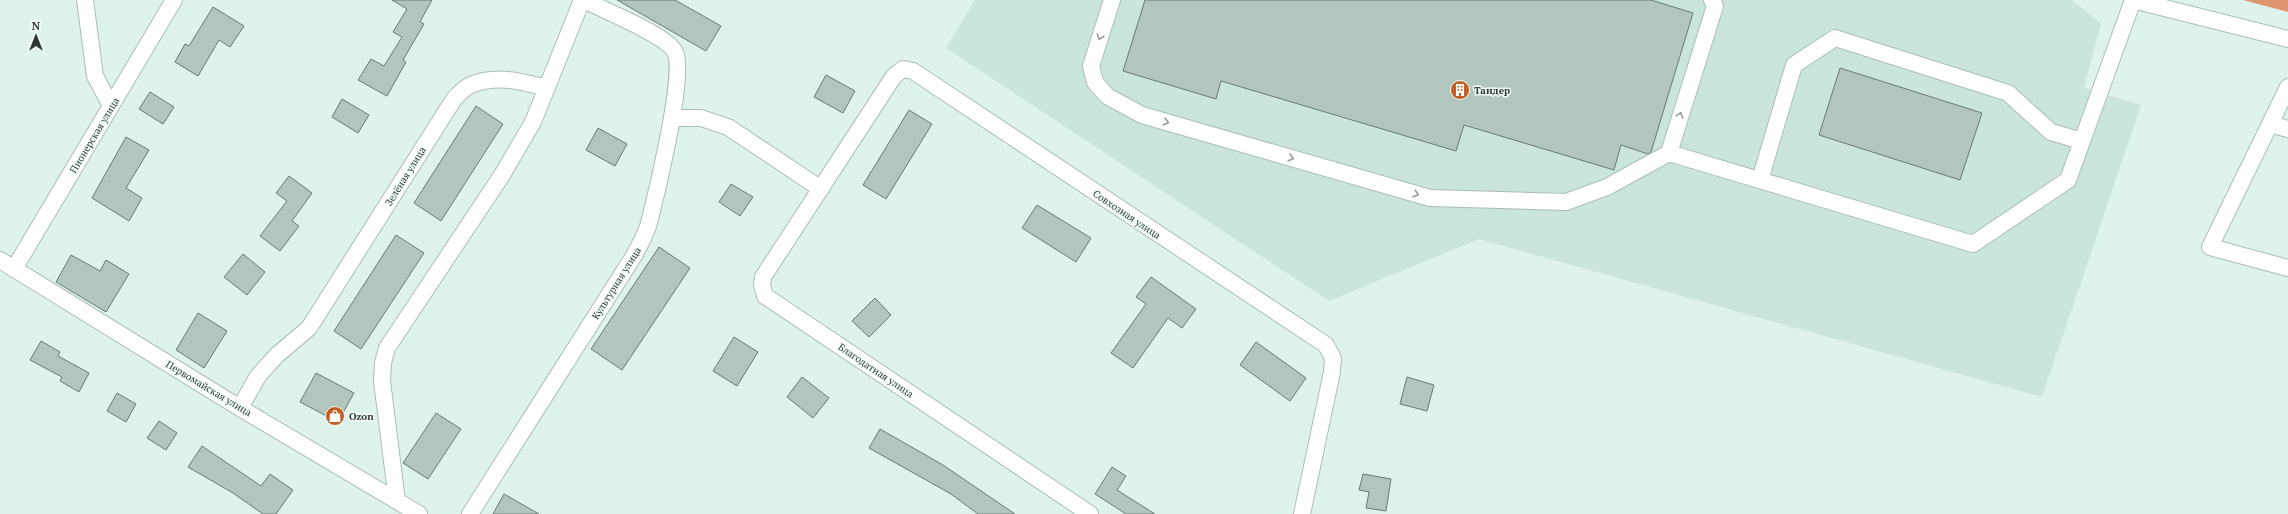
<svg xmlns="http://www.w3.org/2000/svg" width="2288" height="514" viewBox="0 0 2288 514" font-family="'PT Serif',serif">
<style>
.built{fill:#cae6db}
.forest{fill:#dd946f}
.building{fill:#b2c6be;stroke:#697b74}
.lines{fill:none;stroke-linecap:round;stroke-linejoin:round}
.minor-casing{stroke:#aabeb6;stroke-width:18}
.minor{stroke:#fff;stroke-width:16}
.oneway{stroke:#979b9a}
.labels{text-anchor:middle;stroke-width:3;stroke-linejoin:round;paint-order:stroke}
.poi-label{font-size:10px;font-weight:bold;fill:#2f3734;stroke:#f2fef9;text-anchor:start}
.street-label{font-size:10px;fill:#2f3734;stroke:#f2fef9}
</style>
<rect width="100%" height="100%" fill="#def3eb"/>
<path class="built" d="M975 0H2072L2101 24 2084 88 2141 105 2042 397 1479 239 1329 301 946 48Z"/>
<path class="forest" d="M2243 0H2288V12Z"/>
<path class="building" d="M392 0H432L420 22 424 24 403 60 406 62 387 96 358 80 371 59 384 66 402 37 393 32 407 9Z
M617 0H675L721 26 706 51Z
M1145 0H1651L1693 13 1651 152 1648 154 1621 145 1614 170 1464 125 1456 151 1221 81 1216 99 1123 71Z
M213 7 244 26 230 47 219 40 198 76 175 62 185 44 189 46Z
M1840 68 1982 113 1960 180 1819 135Z
M826 75 855 91 843 113 814 97Z
M150 92 174 107 163 124 139 109Z
M342 99 369 115 358 133 332 117Z
M476 106 503 124 441 221 414 203Z
M909 110 932 124 886 199 863 185Z
M598 128 627 144 615 166 586 150Z
M126 137 149 150 126 188 142 198 129 221 92 198Z
M289 176 312 193 292 221 299 226 280 251 260 236 287 201 276 193Z
M731 184 753 197 740 216 719 202Z
M1037 205 1091 238 1076 262 1022 228Z
M396 235 424 253 361 349 334 331Z
M659 247 690 268 622 370 591 349Z
M243 254 265 272 247 295 224 277Z
M71 255 100 271 106 260 129 274 106 312 56 282Z
M1151 277 1196 309 1182 328 1168 318 1133 368 1111 353 1146 304 1136 297Z
M875 298 891 315 869 337 852 321Z
M198 313 227 331 204 368 176 350Z
M734 337 758 352 737 386 713 371Z
M41 341 60 352 58 356 89 373 79 392 60 381 62 377 30 360Z
M1256 342 1306 378 1290 401 1240 365Z
M316 373 354 393 338 422 300 402Z
M802 377 829 398 813 418 787 397Z
M1407 377 1434 385 1427 411 1400 404Z
M117 393 136 404 126 422 107 411Z
M436 413 461 429 428 479 403 463Z
M159 421 177 433 166 450 147 438Z
M880 429 943 465 1015 514H978L951 494 869 448Z
M202 446 261 486 270 474 293 490 276 514H263L233 493 188 467Z
M1112 467 1126 476 1117 490 1155 514H1126L1095 494Z
M1363 474 1391 479 1386 511 1366 508 1369 492 1359 490Z
M504 494 539 514H493Z"/>
<g class="lines">
<defs>
<path id="minor" d="M85 0 95 76 111 106
M1112 0 1091 66 1095 82 1107 96 1142 115 1430 198 1566 202 1607 187 1669 153 1715 6 1712 0
M2133 0 2288 39
M2288 87 2210 247 2288 268
M672 118H701L728 127 821 189
M2270 124 2288 129
M1669 153 1973 244 2068 180 2133 0
M1760 180 1794 65 1835 38 2008 93 2051 132 2082 141
M0 260 240 408 419 514
M14 269 174 0
M240 408 258 376 277 355 309 328 454 99C459 94 465 87 471 85 496 74 523 82 547 88
M397 501 382 381 383 363 387 348 502 175 533 122 582 0
M470 514 635 254C640 244 646 234 649 223 656 196 686 73 675 52 667 35 603 10 584 0
M1090 514 765 296 762 285 763 277 894 76 903 69 913 71 1326 345 1333 358 1332 372 1302 514"/>
</defs>
<use href="#minor" class="minor-casing"/>
<use href="#minor" class="minor"/>
</g>
<defs><path id="oneway-chevron" d="M-2-3.5L2.5 0L-2 3.5" fill="none" stroke-width="1.6" stroke-linecap="round" stroke-linejoin="round"/></defs>
<g class="oneway">
<use href="#oneway-chevron" transform="translate(1100 37) rotate(108)"/>
<use href="#oneway-chevron" transform="translate(1680 115) rotate(-73)"/>
<use href="#oneway-chevron" transform="translate(1166 122) rotate(16)"/>
<use href="#oneway-chevron" transform="translate(1291 158) rotate(16)"/>
<use href="#oneway-chevron" transform="translate(1416 194) rotate(16)"/>
</g>
<defs>
<symbol id="building-disc" viewBox="-11 -11 22 22"><circle r="9.5" fill="#c05e23" stroke="#f2fef9"/><path d="M-4-6H4V6H1V3H-1V6H-4ZM-2.5-4.3h1.7v1.8h-1.7ZM.8-4.3h1.7v1.8H.8ZM-2.5-1h1.7V.8h-1.7ZM.8-1h1.7V.8H.8Z" fill="#fff"/></symbol>
<symbol id="shop-disc" viewBox="-11 -11 22 22"><circle r="9.5" fill="#c05e23" stroke="#f2fef9"/><path d="M-5-2.5h2.3a2.7 3.5 0 0 1 5.4 0H5L5.5 6h-11ZM-1.5-2.5h3a1.5 2.3 0 0 0-3 0Z" fill="#fff"/></symbol>
</defs>
<g fill-rule="evenodd">
<use href="#building-disc" x="1449" y="79" width="22" height="22"/>
<use href="#shop-disc" x="324" y="405" width="22" height="22"/>
</g>
<g class="labels">
<g class="poi-label">
<text x="1474" y="94">Тандер</text>
<text x="349" y="420">Ozon</text>
</g>
<g class="street-label">
<text transform="translate(94 135) rotate(-59)" y="4">Пионерская улица</text>
<text transform="translate(405 176) rotate(-58)" y="4">Зелёная улица</text>
<text transform="translate(1127 214) rotate(34)" y="4">Совхозная улица</text>
<text transform="translate(616 283) rotate(-58)" y="4">Культурная улица</text>
<text transform="translate(876 370) rotate(34)" y="4">Благодатная улица</text>
<text transform="translate(209 388) rotate(31)" y="4">Первомайская улица</text>
</g>
</g>
<g transform="translate(36 36)" stroke="#f2fef9" stroke-width="3" paint-order="stroke">
<path d="M0-3L7 15L0 10L-7 15Z" fill="#2f3734"/>
<text y="-6" font-size="11" font-weight="bold" text-anchor="middle" fill="#2f3734">N</text>
</g>
</svg>
